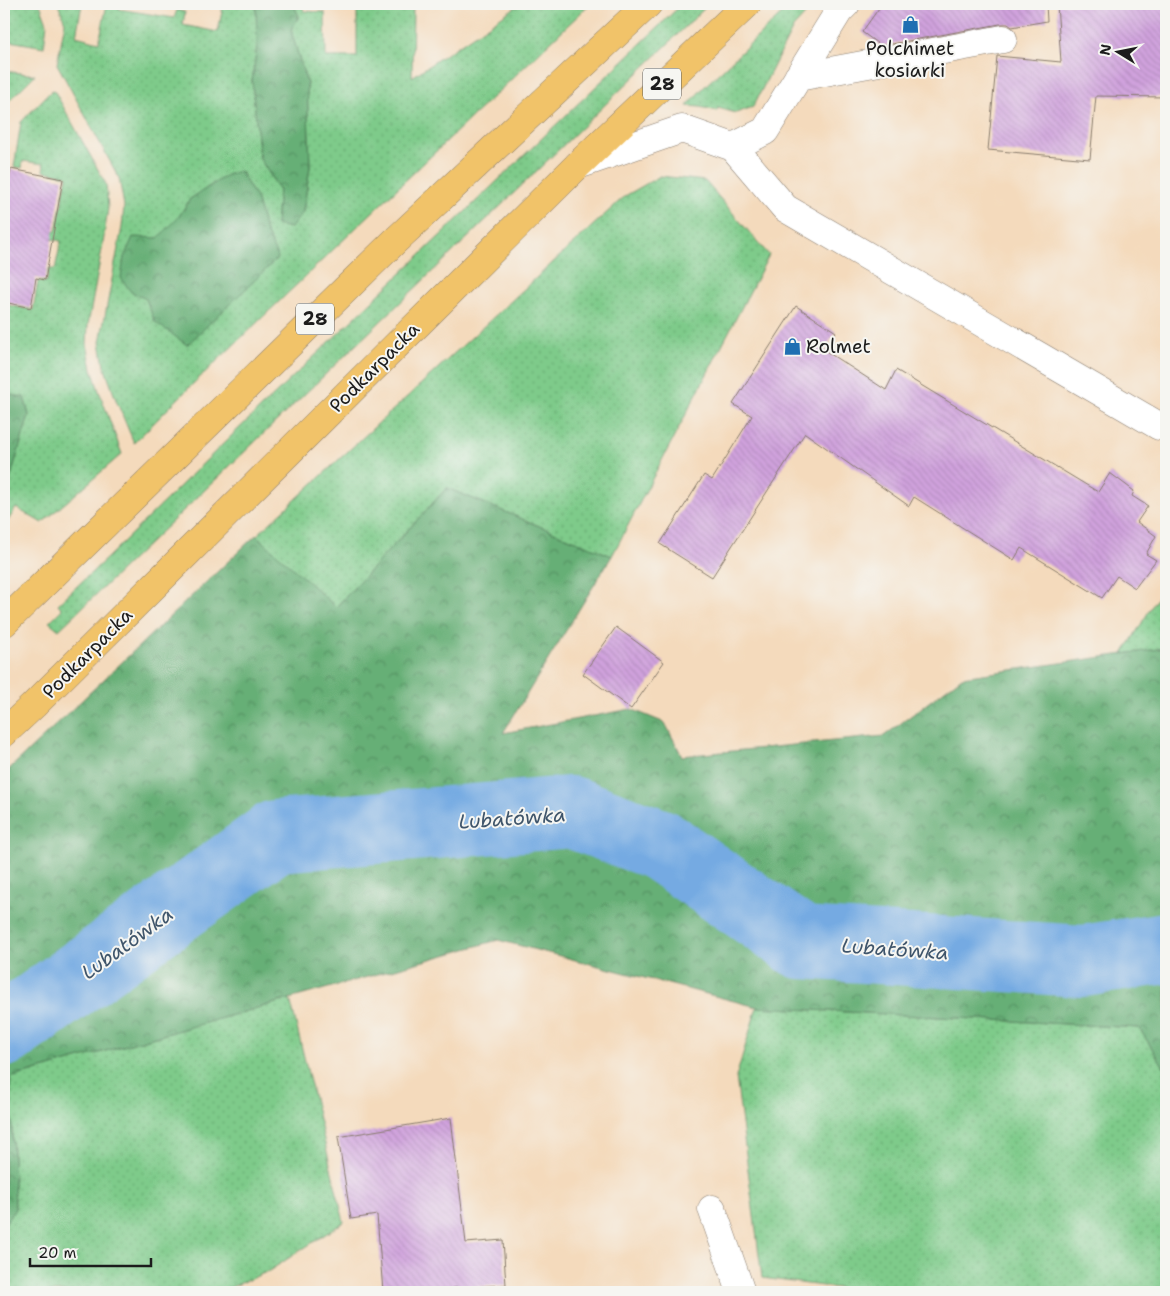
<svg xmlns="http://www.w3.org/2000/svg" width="1170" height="1296" viewBox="0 0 1170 1296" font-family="'Shantell Sans',sans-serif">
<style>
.grass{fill:url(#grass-dots);stroke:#4d7453;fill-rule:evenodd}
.forest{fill:url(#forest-crowns);stroke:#416649}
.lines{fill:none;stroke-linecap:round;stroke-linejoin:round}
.river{stroke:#74aae2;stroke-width:72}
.building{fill:url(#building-back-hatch)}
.minor-casing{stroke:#887b6c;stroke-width:29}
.major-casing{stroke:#887b6c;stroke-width:29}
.minor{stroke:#fff;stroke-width:28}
.major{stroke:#f1c369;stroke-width:28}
.labels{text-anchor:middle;stroke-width:4;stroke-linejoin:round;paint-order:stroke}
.shield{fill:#f6f6f2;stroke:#5d5d5c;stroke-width:1}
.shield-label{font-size:18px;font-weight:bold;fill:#1c1c1c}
.poi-label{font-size:19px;fill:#1c1c1c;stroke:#f6f6f2}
.street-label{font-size:19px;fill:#1c1c1c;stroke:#f6f6f2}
.water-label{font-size:20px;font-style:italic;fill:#3f556b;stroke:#f6f6f2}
</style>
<defs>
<pattern id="grass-dots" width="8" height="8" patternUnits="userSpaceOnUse" patternTransform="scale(1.25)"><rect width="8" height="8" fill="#7ecb8a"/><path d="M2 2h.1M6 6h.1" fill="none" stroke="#6cae76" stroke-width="1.8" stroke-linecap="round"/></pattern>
<pattern id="forest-crowns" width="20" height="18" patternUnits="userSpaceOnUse" patternTransform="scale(1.25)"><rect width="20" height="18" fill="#66af76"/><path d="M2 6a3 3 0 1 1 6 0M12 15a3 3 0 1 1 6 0" fill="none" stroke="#538e60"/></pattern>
<pattern id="building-back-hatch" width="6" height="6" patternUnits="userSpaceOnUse" patternTransform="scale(1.25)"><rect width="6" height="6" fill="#d0a2dd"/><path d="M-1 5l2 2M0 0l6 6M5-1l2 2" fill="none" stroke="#b28bbd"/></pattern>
</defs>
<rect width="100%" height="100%" fill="#f6f6f2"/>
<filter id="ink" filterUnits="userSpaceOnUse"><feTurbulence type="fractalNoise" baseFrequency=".02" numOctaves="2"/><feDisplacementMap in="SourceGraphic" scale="10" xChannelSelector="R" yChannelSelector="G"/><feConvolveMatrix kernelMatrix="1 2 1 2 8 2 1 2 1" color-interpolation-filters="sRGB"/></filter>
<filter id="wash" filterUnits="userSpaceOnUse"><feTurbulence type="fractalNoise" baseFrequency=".0096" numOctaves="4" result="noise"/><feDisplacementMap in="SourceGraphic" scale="20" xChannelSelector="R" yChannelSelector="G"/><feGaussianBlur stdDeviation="1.12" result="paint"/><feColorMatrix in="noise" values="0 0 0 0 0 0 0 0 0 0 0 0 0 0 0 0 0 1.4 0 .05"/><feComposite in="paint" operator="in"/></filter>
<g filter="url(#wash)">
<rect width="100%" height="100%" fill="#f4dabc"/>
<path class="grass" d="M4 4H40L47 23 44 47 4 40Z
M58 4H82L76 36 99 42 107 4H120L119 9 174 18 177 10 185 12 183 25 218 32 223 6 232 7V4H256L257 46 252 81 260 159 279 189 276 225 303 212 310 167 307 84 291 31 299 16 293 4H302L304 11 325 12 326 57H357V10L401 9 402 4H413L412 77 520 4H590L194 383 134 443 116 400 104 366 100 342 122 227 124 206 119 178 57 64 65 22ZM240 171 256 198 266 232 278 259 155 322 146 299 158 238 178 218 190 199 227 175Z
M682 4H709L481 225 59 630 49 622 62 609 58 604 108 557 227 440Z
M792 4H815L793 28 753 107 736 113 718 108 717 111 700 107 687 106 703 88Z
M4 71 35 75 4 106Z
M52 90H54L106 184 108 208 103 244 88 325 87 344 92 369 99 391 122 454 42 523 16 508 4 527V488L8 485 29 415 24 397 4 394V304L33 310 38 281 46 282 49 269H55L61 241 46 238 48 231H56L67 176 43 171 44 164 23 161 22 168 14 167 21 122Z
M660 176 705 181 769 255 612 556 447 488 336 607 256 536 625 196Z
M1166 583V648L1123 654Z
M290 999 344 1222 269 1271 220 1292H4V1225L15 1208 10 1078Z
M757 1007 1139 1028 1166 1070V1292H868L762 1278 736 1077Z"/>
<path class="forest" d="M256 4H293L299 16 291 31 307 84 310 167 303 212 291 228 276 225 279 189 260 159 252 81 257 46Z
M240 171 256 198 266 232 278 258 187 345 155 322 146 299 131 292 121 278 124 257 133 237 158 238 178 218 190 199 227 175Z
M4 394 24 397 29 415 8 486 4 488Z
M447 488 612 556 503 733 631 709 665 723 682 756 884 736 962 677 1166 648V1070L1139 1028 757 1007 498 940 10 1078 15 1209 4 1225V774L256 535 336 607Z"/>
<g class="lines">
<path class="river" d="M4 1031 276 836 571 812 660 845 802 943 1083 961 1166 948"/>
</g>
<g id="blocks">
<path class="building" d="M897 4H1046L1047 21 1012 27 1008 24H1000L881 46 862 32 879 8Z
M1057 4H1166V97L1096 96 1090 159 988 150 997 56 1061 62Z
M11 169 63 179 45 280 36 278 31 308 4 302V203Z
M796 306 836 332 824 350 886 390 896 370 1098 492 1110 473 1134 491 1132 496 1148 506 1137 522 1156 536 1146 554 1156 560 1135 588 1117 576 1102 598 1021 548 1014 560 914 497 909 506 805 433 712 577 660 544 704 475 712 480 752 416 733 404Z
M616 627 664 662 631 709 583 674Z
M451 1118 466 1243 503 1240 506 1285 453 1288 454 1292H383L377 1215 351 1219 338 1137Z"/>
</g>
</g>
<g filter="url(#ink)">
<use href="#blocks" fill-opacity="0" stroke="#887b6c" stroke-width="1"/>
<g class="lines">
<defs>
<path id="minor" d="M798 77 1003 39
M733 147 765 131 839 11 846 4
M578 165 682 129 733 147 785 208 1159 426 1166 425
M712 1209 741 1292"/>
<path id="major" d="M4 623 395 241 648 4
M4 733 34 705 578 165 747 4"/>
</defs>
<use href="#minor" class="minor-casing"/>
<use href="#major" class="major-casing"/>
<use href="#minor" class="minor"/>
<use href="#major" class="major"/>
</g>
</g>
<defs>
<symbol id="shop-bare" viewBox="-9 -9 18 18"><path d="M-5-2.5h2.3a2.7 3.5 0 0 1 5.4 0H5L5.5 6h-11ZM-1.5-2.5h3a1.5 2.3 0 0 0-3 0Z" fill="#1f6fb2" stroke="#f6f6f2" stroke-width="2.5" paint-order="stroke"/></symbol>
</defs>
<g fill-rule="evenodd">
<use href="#shop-bare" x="898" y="12" width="25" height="25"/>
<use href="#shop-bare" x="780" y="334" width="25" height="25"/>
</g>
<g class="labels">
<g class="shield">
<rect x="643" y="68.5" width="38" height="31" rx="4"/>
<rect x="296" y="303.5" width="38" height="31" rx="4"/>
</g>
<g class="shield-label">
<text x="662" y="90">28</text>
<text x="315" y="325">28</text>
</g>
<g class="poi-label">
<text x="910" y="55">Polchimet<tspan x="910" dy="22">kosiarki</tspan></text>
<text x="806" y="353" text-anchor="start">Rolmet</text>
</g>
<g class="street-label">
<text transform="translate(374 367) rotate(-45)" y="7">Podkarpacka</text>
<text transform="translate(87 653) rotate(-45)" y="7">Podkarpacka</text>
</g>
<g class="water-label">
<text transform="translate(512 818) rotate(-4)" y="7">Lubatówka</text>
<text transform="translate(127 943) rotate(-36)" y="7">Lubatówka</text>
<text transform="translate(895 949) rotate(4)" y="7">Lubatówka</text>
</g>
</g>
<rect width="1170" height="1296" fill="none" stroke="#f6f6f2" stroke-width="20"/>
<g transform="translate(1118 52) rotate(280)" stroke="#f6f6f2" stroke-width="4" paint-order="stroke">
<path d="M0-4L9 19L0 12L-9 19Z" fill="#1c1c1c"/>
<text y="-8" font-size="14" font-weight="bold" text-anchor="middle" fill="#1c1c1c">N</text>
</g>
<path d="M30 1258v8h121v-8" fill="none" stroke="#1c1c1c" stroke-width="2.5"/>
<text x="38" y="1258" font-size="15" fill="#1c1c1c" stroke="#f6f6f2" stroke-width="4" paint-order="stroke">20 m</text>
</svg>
